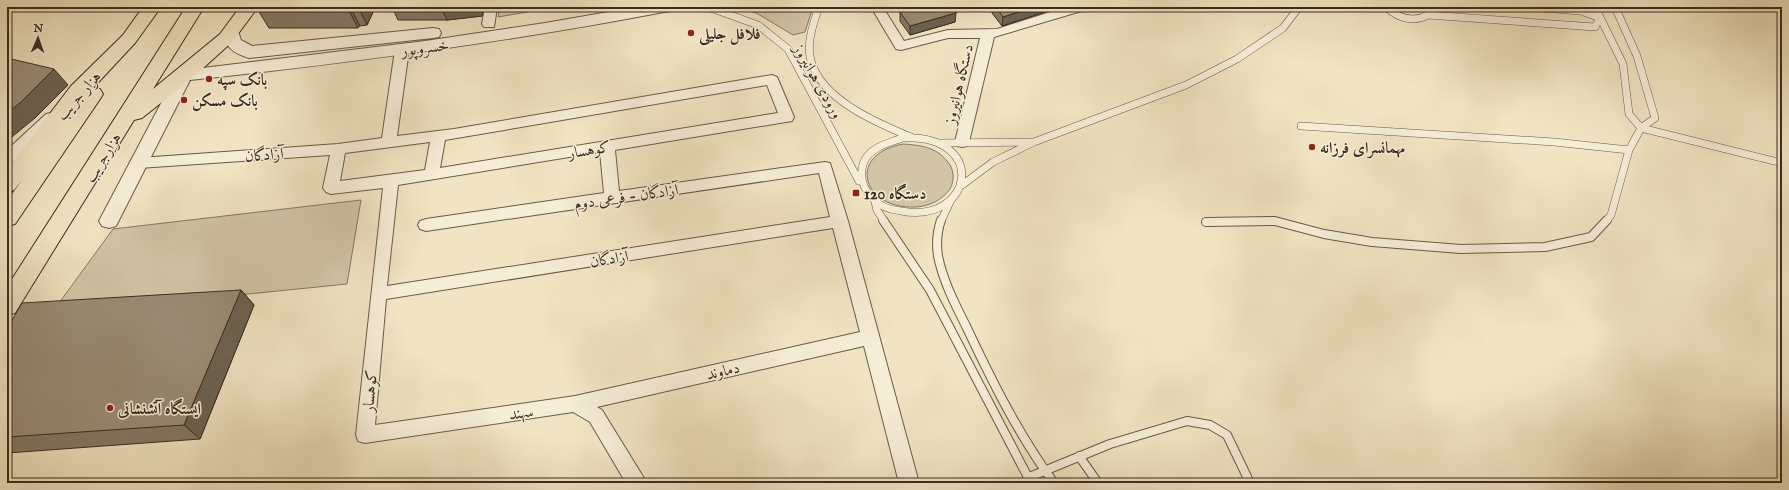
<svg xmlns="http://www.w3.org/2000/svg" width="1789" height="490" viewBox="0 0 1789 490" font-family="'IM FELL English',Amiri,serif">
<style>
.green{fill:#d2c5a6;stroke:#867963}
.lines{fill:none;stroke-linecap:round;stroke-linejoin:round}
.service-far1-casing{stroke:#685b48;stroke-width:8}
.service-casing{stroke:#685b48;stroke-width:10}
.minor-casing{stroke:#685b48;stroke-width:2}
.tertiary-casing{stroke:#685b48;stroke-width:2}
.primary-casing{stroke:#3a2d20;stroke-width:2}
.service-far1{stroke:#f6edd7;stroke-width:7}
.service{stroke:#f6edd7;stroke-width:8}
.minor{fill:#f6edd7;fill-rule:evenodd}
.tertiary{fill:#f6edd7;fill-rule:evenodd}
.primary{fill:#f1e4c2;fill-rule:evenodd}
.wall{fill:#847864;stroke:#3a2d20}
.shaded-wall{fill:#6b6251;stroke:#3a2d20}
.building{fill:#998c74;stroke:#3a2d20}
.poi-dot{fill:#8f2418;stroke:#f6edd7;stroke-width:1.5}
.labels{text-anchor:middle;stroke-width:3;stroke-linejoin:round;paint-order:stroke}
.poi-label{font-size:16px;font-weight:bold;fill:#3a2d20;stroke:#f6edd7;text-anchor:start}
.street-label{font-size:16px;fill:#3a2d20;stroke:#f6edd7}
</style>
<rect width="100%" height="100%" fill="#f1e4c2"/>
<filter id="stains"><feTurbulence type="fractalNoise" baseFrequency=".005" numOctaves="4"/><feColorMatrix values="0 0 0 0 .2 0 0 0 0 .09 0 0 0 0 .02 0 0 0 .5 -.17"/></filter>
<radialGradient id="worn" r=".72"><stop offset=".6" stop-color="#630" stop-opacity="0"/><stop offset="1" stop-color="#630" stop-opacity=".3"/></radialGradient>
<path class="green" d="M500 7H556L498 17Z
M741 7H813L805 32 793 35 758 14Z
M903 144C920 145 936 147 947 161 954 168 955 180 950 189 942 200 930 206 916 207 863 210 845 155 903 144Z
M361 200 347 284 51 314 113 229Z"/>
<g class="lines">
<defs>
<path id="service-far1" d="M708 7 758 25 788 49 859 181
M819 7C813 24 806 44 811 61 822 100 877 123 911 137
M1386 7C1398 18 1413 23 1428 15L1429 7
M1595 7 1623 64 1629 114 1641 128 1782 163
M1428 15 1595 27 1600 18 1581 11 1528 7
M1301 126 1554 142 1629 150
M902 138C990 134 973 225 901 211 891 210 880 206 873 199 857 183 857 158 879 147 886 143 895 141 902 138Z
M939 143 1031 142
M962 185 993 162 1034 142 1186 85 1237 59 1283 28 1299 7
M875 202 877 210 884 221
M941 221 951 200
M1606 221 1611 215 1629 150 1641 128 1655 118 1637 56 1615 7"/>
<path id="service" d="M883 220 930 290 1031 483
M941 220C937 232 936 243 938 256 943 281 955 304 966 326 992 381 1018 434 1054 483
M1206 222 1275 221 1324 234 1372 242 1461 249 1545 247 1591 237 1607 220
M1079 456 1098 483
M1027 478 1110 444 1187 421 1210 425 1227 435 1250 483"/>
<path id="minor" d="M485 7H497L494 27H484L482 24Z
M871 7H885L884 9 904 41 948 30 997 29 1066 7H1086L1085 10 994 37 969 142 967 146 962 147 957 146 955 142 980 38H948L901 50 896 49Z
M402 46 407 47 409 50 397 136 454 129 772 75 777 77 794 117 792 121 615 150 619 191 825 162 830 163 848 221 919 483H899L864 346 597 407 602 410 647 483H626L590 422 573 412 365 443 358 441 356 435 383 188 331 194 326 192 323 188 330 155 139 168 134 167 132 163 134 159 139 158 338 144 382 138 395 50 397 47ZM767 85 778 113 440 168 445 140ZM430 142 425 170 340 181 345 153ZM600 152 604 193 426 219 420 221 418 225 420 229 426 231 819 173 830 217 387 286 398 185ZM833 228 860 332 575 396 375 425 386 299Z
M51 113 56 114 58 118 56 122 12 163 7 164V150L46 114Z"/>
<path id="tertiary" d="M637 7H672L670 11 664 12C507 42 349 63 190 80L116 226 109 228 102 226 99 221 178 71 425 41 545 23Z
M231 27 237 28 241 40 252 46 433 28 439 29 441 33 439 37 433 38 249 58C233 53 226 48 223 32L225 28Z"/>
<path id="primary" d="M143 7H161L135 43 93 88 100 89 103 94 100 99 15 224 7 226V201L22 180 14 190 7 193V170L71 86 123 35Z
M186 7H204L153 89 220 34 240 7H258L232 42 191 79 142 118 134 120 15 313 7 315V287Z"/>
</defs>
<use href="#service-far1" class="service-far1-casing"/>
<use href="#service" class="service-casing"/>
<use href="#minor" class="minor-casing"/>
<use href="#tertiary" class="tertiary-casing"/>
<use href="#primary" class="primary-casing"/>
<use href="#service-far1" class="service-far1"/>
<use href="#service" class="service"/>
<use href="#minor" class="minor"/>
<use href="#tertiary" class="tertiary"/>
<use href="#primary" class="primary"/>
</g>
<path class="wall" d="M256 7H370L373 12 367 25 360 26 358 28H269Z
M392 7H483L482 16 447 20H398Z
M917 7H975L955 12V22L910 35 900 21V12Z
M993 7H1046L1045 12 1002 26 992 13Z
M241 290 254 305 200 439 7 453V329Z"/>
<path class="shaded-wall" d="M347 7H350L360 26 358 28Z
M358 7H370L373 12 367 25Z
M441 7H483L482 16 447 20Z
M950 7H975L950 14Z
M1034 7H1046L1045 12 1002 26 1003 17Z
M956 13 955 22 910 35V26Z
M54 69 68 85 35 118 7 141V113Z
M241 290 254 305 200 439 184 425Z"/>
<path class="building" d="M917 7H951L956 13 910 26 900 12Z
M996 7H1034L1003 17Z
M7 58 54 69 21 102 7 113Z
M241 290 184 425 7 437V329L22 303Z"/>
<g class="poi-dot">
<circle cx="691" cy="33" r="4"/>
<circle cx="209" cy="79" r="4"/>
<circle cx="184" cy="100" r="4"/>
<circle cx="1312" cy="147" r="4"/>
<rect x="852" y="189" width="8" height="8" rx="2"/>
<circle cx="110" cy="408" r="4"/>
</g>
<g class="labels">
<g class="poi-label">
<text x="699" y="39">فلافل جلیلی</text>
<text x="217" y="85">بانک سپه</text>
<text x="192" y="106">بانک مسکن</text>
<text x="1320" y="153">مهمانسرای فرزانه</text>
<text x="864" y="199">120 دستگاه</text>
<text x="118" y="414">ایستگاه آتشنشانی</text>
</g>
<g class="street-label">
<text transform="translate(425 47) rotate(-7)" y="6">خسروپور</text>
<text transform="translate(819 81) rotate(60)" y="6">ورودی هوانیروز</text>
<text transform="translate(958 84) rotate(-77)" y="6">دستگاه هوانیروز</text>
<text transform="translate(78 95) rotate(-49)" y="6">هزار جریب</text>
<text transform="translate(589 149) rotate(-9)" y="6">کوهسار</text>
<text transform="translate(264 154) rotate(-4)" y="6">آزادگان</text>
<text transform="translate(102 157) rotate(-58)" y="6">هزارجریب</text>
<text transform="translate(626 196) rotate(-8)" y="6">آزادگان - فرعی دوم</text>
<text transform="translate(609 258) rotate(-9)" y="6">آزادگان</text>
<text transform="translate(723 370) rotate(-13)" y="6">دماوند</text>
<text transform="translate(369 391) rotate(-85)" y="6">کوهسار</text>
<text transform="translate(521 412) rotate(-8)" y="6">سهند</text>
</g>
</g>
<rect width="1789" height="490" fill="none" stroke="#f1e4c2" stroke-width="24"/>
<rect x="8" y="8" width="1773" height="474" fill="none" stroke="#3a2d20" stroke-width="2"/>
<rect x="12" y="12" width="1765" height="466" fill="none" stroke="#3a2d20"/>
<g transform="translate(38 38) rotate(2)" stroke="#f6edd7" stroke-width="3" paint-order="stroke">
<path d="M0-3L7 15L0 10L-7 15Z" fill="#3a2d20"/>
<text y="-6" font-size="11" font-weight="bold" text-anchor="middle" fill="#3a2d20">N</text>
</g>
<rect width="100%" height="100%" filter="url(#stains)"/>
<rect width="100%" height="100%" fill="url(#worn)"/>
</svg>
